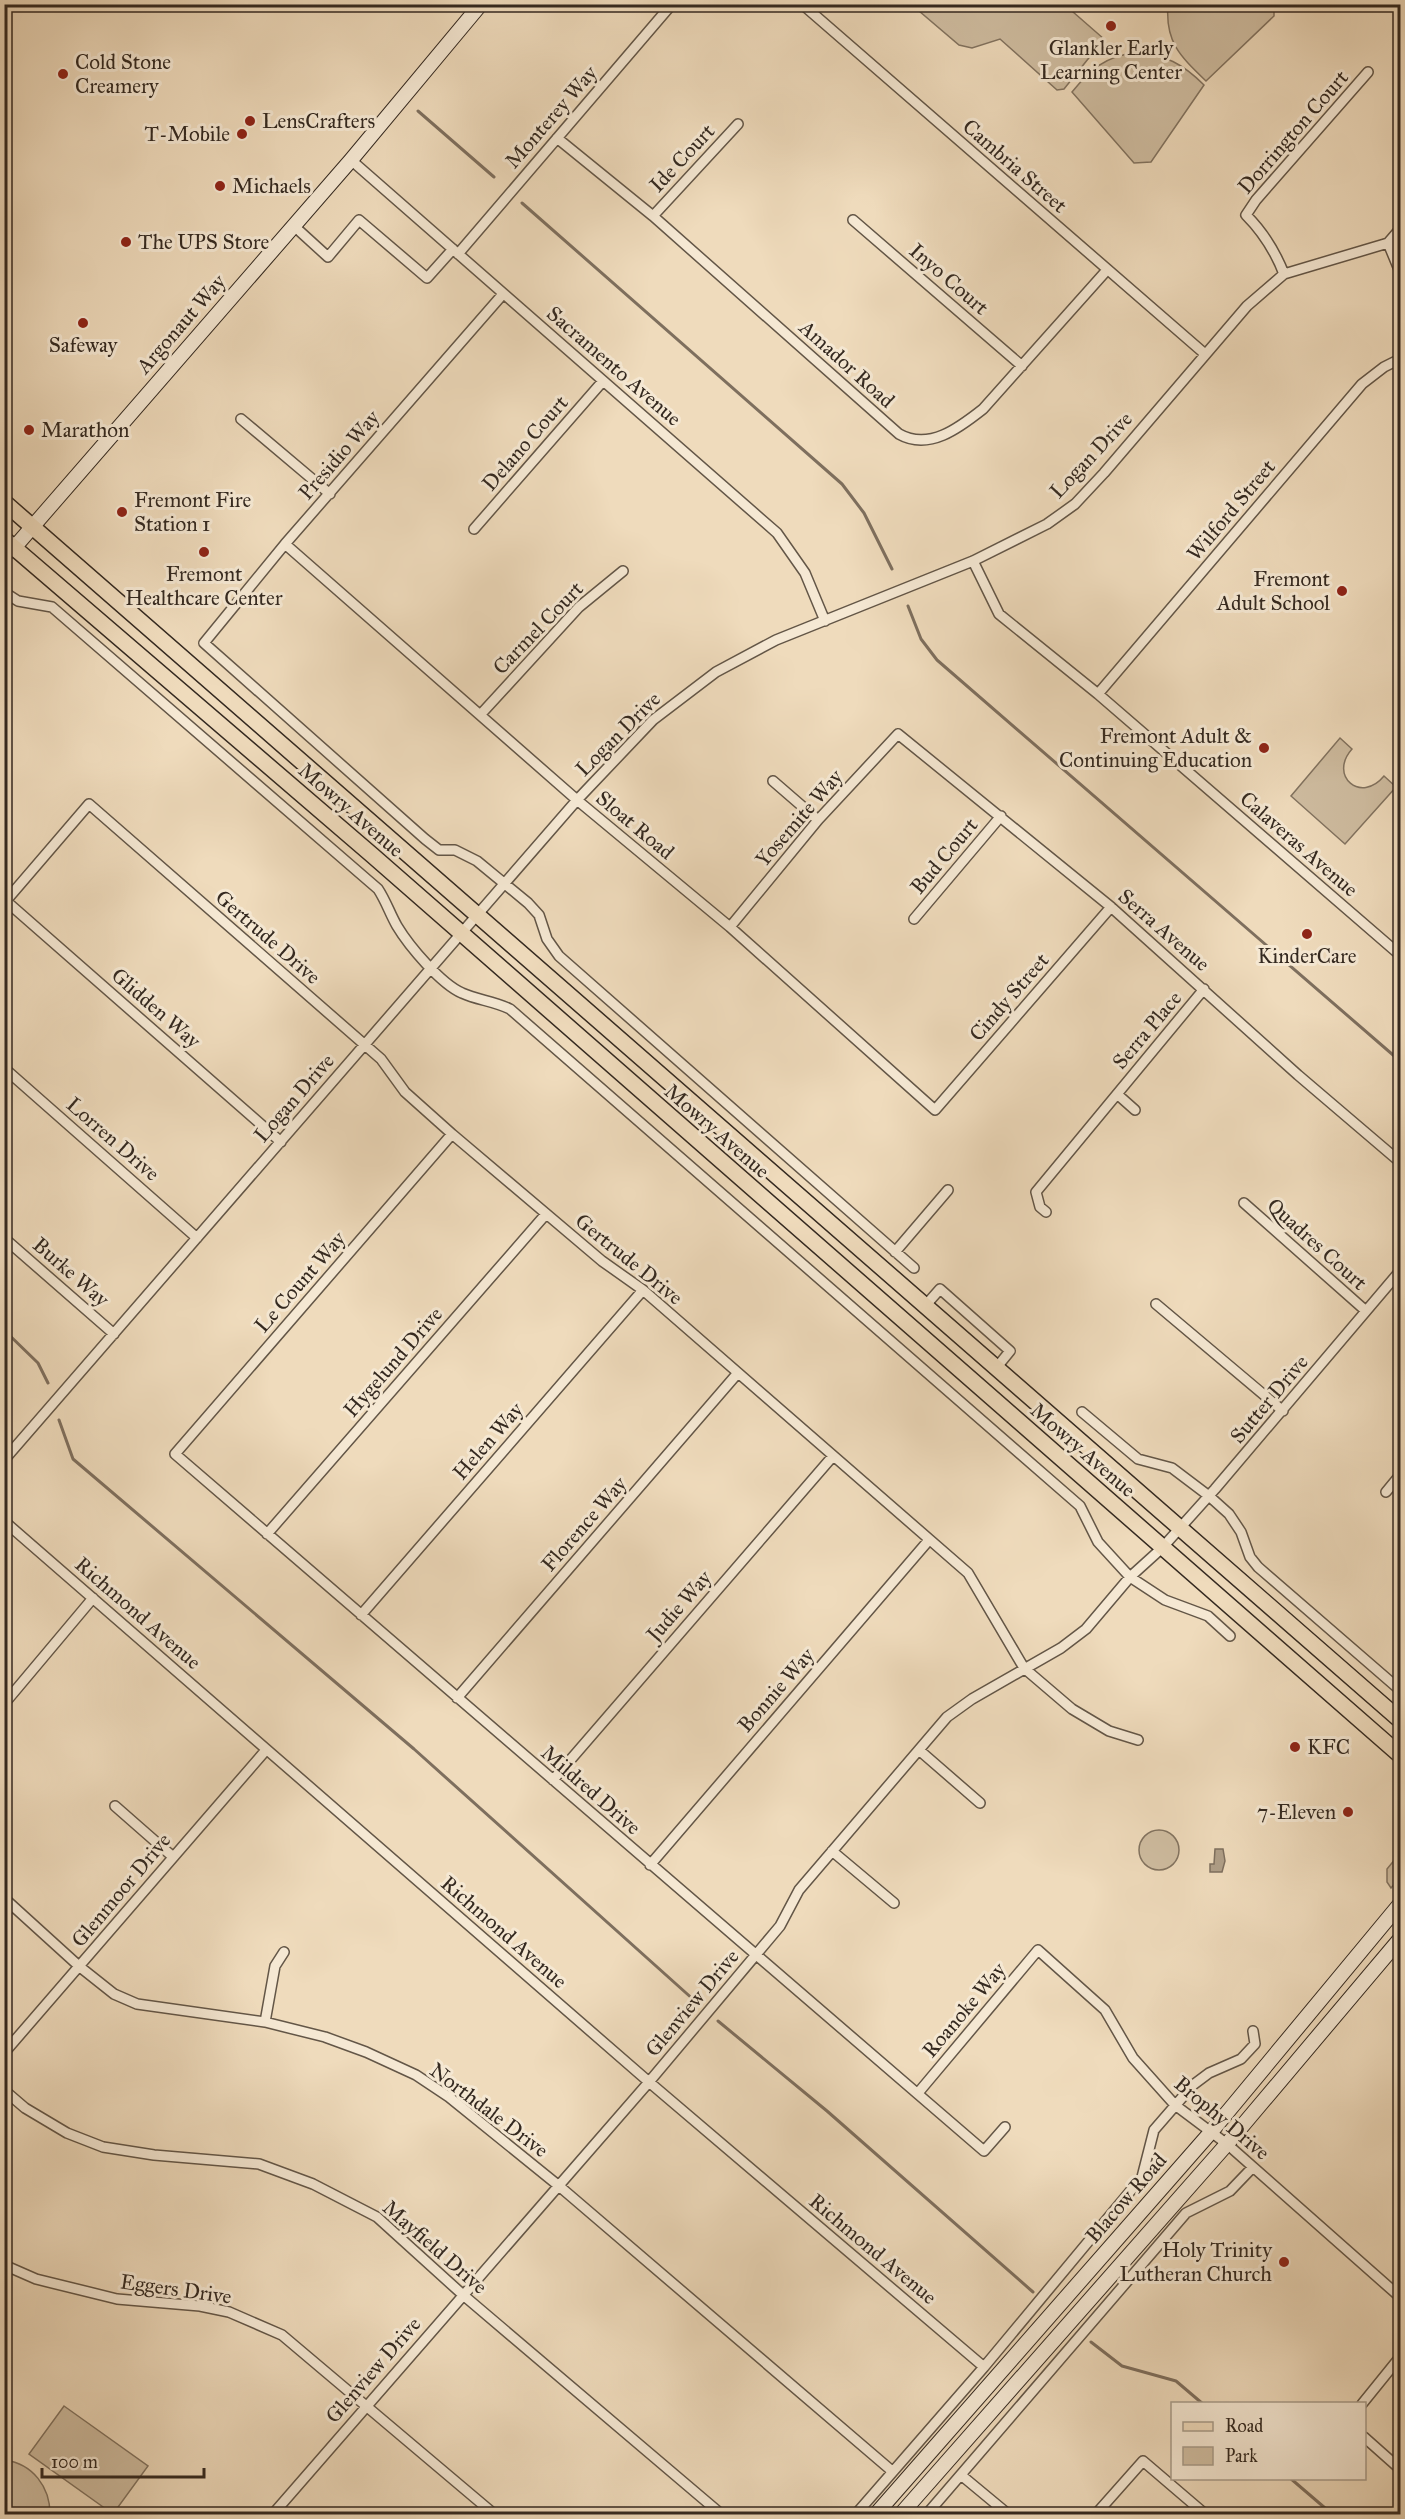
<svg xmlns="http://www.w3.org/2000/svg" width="1405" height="2519" viewBox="0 0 1405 2519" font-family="'IM FELL Great Primer',serif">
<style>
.green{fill:#cfbda1;stroke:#827360;stroke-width:1.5}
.water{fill:#af9e87;stroke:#7e6f5e;stroke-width:1.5}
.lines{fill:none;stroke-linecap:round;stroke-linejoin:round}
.stream{stroke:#7e6f5e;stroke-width:3}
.street-casing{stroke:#635647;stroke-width:12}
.secondary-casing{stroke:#342920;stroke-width:16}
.primary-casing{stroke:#342920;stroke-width:18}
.street{stroke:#f5e8d3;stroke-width:9}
.secondary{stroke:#f5e8d3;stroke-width:14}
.primary{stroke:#efdbbc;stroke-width:15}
.poi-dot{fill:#8f2418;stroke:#f5e8d3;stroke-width:2}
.labels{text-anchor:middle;stroke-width:6;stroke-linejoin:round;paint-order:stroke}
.poi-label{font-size:21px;fill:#342920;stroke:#f5e8d3;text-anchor:start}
.street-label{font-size:21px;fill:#342920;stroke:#f5e8d3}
</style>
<rect width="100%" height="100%" fill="#efdbbc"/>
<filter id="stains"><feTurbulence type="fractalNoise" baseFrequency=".00333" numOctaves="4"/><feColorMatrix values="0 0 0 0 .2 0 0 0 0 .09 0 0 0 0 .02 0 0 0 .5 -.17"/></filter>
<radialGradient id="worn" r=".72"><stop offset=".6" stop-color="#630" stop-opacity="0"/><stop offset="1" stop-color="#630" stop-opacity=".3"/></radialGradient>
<path class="green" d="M912 5H1065L1104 39 1064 89 1057 90 1000 39 972 48 959 45Z
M1168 5H1274V16L1206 81C1180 56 1165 42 1168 5Z
M1135 53C1165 54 1183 64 1204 85L1151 162 1134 163 1072 92C1090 70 1105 56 1135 53Z
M1340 738 1352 749C1328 776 1361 804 1384 776L1396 787 1345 844 1291 796Z
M1139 1850a20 20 0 1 1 40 0a20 20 0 1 1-40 0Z
M1400 1853V1877L1391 1888 1387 1882V1869Z
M64 2406 148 2466 113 2514 29 2454Z
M5 2460C33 2464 50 2487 50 2514H5Z"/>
<path class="water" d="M1215 1849H1223L1225 1861 1222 1872H1210V1864H1214Z"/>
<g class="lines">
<path class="stream" d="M418 111 494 177
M522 203 842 484 864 513 892 569
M908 606 921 639 937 660 1400 1061
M4 1330 38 1363 48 1383
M59 1420 73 1459 414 1749 695 2001
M718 2021 827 2111 1033 2292
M1091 2342 1122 2366 1176 2381 1203 2404
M1290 2478 1332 2514"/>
<defs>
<path id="street" d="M802 4 1205 354
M557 138 653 216 899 434C929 451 959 428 983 409L1107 270
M351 160 777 533 805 573 825 621
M653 216 738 124
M853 220 1022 366
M294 226 328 257 359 220 427 278 453 249
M1388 243 1400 272
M458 254 672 4
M1284 274C1275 251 1264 233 1246 215L1256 200 1368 72
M503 294 285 544 204 643 425 839 439 850H455L477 861 528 903 539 915 547 939 559 956 914 1268
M241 419 330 494
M474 529 603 381
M285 544 577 800 730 927 935 1110 1111 907
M4 559 14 548
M973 561 999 614 1098 694 1400 955
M4 592 18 601 52 607 378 889C386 901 390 914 397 926 409 946 441 984 462 993 477 1000 494 1001 510 1009L1080 1506 1098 1542 1130 1577 1165 1600 1208 1616 1230 1636
M1098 694 1362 384 1384 367 1400 359
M481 714 579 607 623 571
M773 781 818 820
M6 901 281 1142
M4 903 89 804 381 1059 405 1092 452 1134 602 1261 643 1290 968 1573 1024 1668 1072 1709 1109 1731 1138 1740
M914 919 1001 816
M730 927 818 820 898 734 1111 907 1298 1075 1400 1162
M4 1068 197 1238
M1117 1094 1135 1110
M452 1134 175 1454 984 2151 1005 2127
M1244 1203 1366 1311
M1046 1212 1040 1207 1036 1192 1204 989
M4 1238 114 1334
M895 1252 948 1190
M1156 1304 1283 1411
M925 1306 940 1289 1010 1351 997 1367
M1082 1412 1138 1459 1172 1468 1209 1496 1229 1514 1241 1532 1250 1557 1258 1567 1400 1690
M4 1460 577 800 653 720 716 672 776 640 973 561 1047 524 1075 504 1104 473 1247 306 1284 274 1388 243 1400 229
M1386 1492 1400 1475
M4 1521 649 2082 984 2367
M267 1534 546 1214
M361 1615 643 1290
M457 1698 737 1374
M4 1704 93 1598
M919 1750 980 1803
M553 1780 833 1456
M115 1806 172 1856
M832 1851 894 1903
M650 1865 929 1540
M4 1898 80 1967 114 1994 137 2004 265 2022 325 2037 366 2052 416 2075 449 2097 559 2186 892 2471
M265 2022 275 1966 284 1952
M4 2053 266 1750
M4 2090 25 2108 67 2133 103 2147 154 2155 259 2164 313 2184 377 2217 462 2294 721 2514
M918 2093 1038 1950 1105 2010 1133 2058 1175 2105 1227 2144 1400 2297
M4 2265 36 2279 117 2299 200 2306 229 2312 282 2335 494 2514
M1362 2404 1400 2357
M1364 2437 1400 2469
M961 2475 1008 2514
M273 2514 649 2082 780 1926 799 1890 947 1717 972 1699 1061 1648 1086 1629 1130 1577 1162 1548 1215 1489 1400 1271
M856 2514 984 2367 1142 2177 1154 2130 1193 2085 1209 2073 1241 2059 1255 2044 1253 2031
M927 2514 1186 2213 1230 2191 1253 2167
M1096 2514 1143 2461 1205 2514"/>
<path id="secondary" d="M14 548 351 160 481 4
M876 2514 1211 2132 1400 1904
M901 2514 1227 2144 1400 1939"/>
<path id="primary" d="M4 502 1400 1720
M4 539 372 855 1400 1755"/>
</defs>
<use href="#street" class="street-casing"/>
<use href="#secondary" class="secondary-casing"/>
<use href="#primary" class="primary-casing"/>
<use href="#street" class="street"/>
<use href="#secondary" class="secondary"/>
<use href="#primary" class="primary"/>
</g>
<g class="poi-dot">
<circle cx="1111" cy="26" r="6"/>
<circle cx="63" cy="74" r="6"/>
<circle cx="250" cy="121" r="6"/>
<circle cx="242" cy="134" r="6"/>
<circle cx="220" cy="186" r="6"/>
<circle cx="126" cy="242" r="6"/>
<circle cx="83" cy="323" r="6"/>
<circle cx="29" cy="430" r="6"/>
<circle cx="122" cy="512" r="6"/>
<circle cx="204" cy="552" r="6"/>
<circle cx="1342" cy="591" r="6"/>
<circle cx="1264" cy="748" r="6"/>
<circle cx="1307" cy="934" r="6"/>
<circle cx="1295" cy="1747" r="6"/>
<circle cx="1348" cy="1812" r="6"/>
<circle cx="1284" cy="2262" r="6"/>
</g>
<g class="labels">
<g class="poi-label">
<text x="1111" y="55" text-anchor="middle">Glankler Early<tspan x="1111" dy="24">Learning Center</tspan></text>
<text x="75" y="69">Cold Stone<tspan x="75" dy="24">Creamery</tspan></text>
<text x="262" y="128">LensCrafters</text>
<text x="230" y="141" text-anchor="end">T-Mobile</text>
<text x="232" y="193">Michaels</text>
<text x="138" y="249">The UPS Store</text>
<text x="83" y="352" text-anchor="middle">Safeway</text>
<text x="41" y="437">Marathon</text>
<text x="134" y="507">Fremont Fire<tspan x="134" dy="24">Station 1</tspan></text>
<text x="204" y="581" text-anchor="middle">Fremont<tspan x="204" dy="24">Healthcare Center</tspan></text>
<text x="1330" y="586" text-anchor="end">Fremont<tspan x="1330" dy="24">Adult School</tspan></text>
<text x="1252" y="743" text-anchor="end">Fremont Adult &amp;<tspan x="1252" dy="24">Continuing Education</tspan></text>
<text x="1307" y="963" text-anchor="middle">KinderCare</text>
<text x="1307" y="1754">KFC</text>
<text x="1336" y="1819" text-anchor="end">7-Eleven</text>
<text x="1272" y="2257" text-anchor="end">Holy Trinity<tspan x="1272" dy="24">Lutheran Church</tspan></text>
</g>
<g class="street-label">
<text transform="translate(551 117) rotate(-49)" y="7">Monterey Way</text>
<text transform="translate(1293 132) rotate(-49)" y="7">Dorrington Court</text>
<text transform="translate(682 158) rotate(-47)" y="7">Ide Court</text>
<text transform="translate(1015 166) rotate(41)" y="7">Cambria Street</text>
<text transform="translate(949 279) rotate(41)" y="7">Inyo Court</text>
<text transform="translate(181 324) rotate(-49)" y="7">Argonaut Way</text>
<text transform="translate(847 364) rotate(42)" y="7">Amador Road</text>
<text transform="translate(614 366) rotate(41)" y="7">Sacramento Avenue</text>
<text transform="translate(525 443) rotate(-49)" y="7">Delano Court</text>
<text transform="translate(339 455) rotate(-49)" y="7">Presidio Way</text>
<text transform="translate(1091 455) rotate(-47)" y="7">Logan Drive</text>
<text transform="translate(1231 510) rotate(-50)" y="7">Wilford Street</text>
<text transform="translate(538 628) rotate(-46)" y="7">Carmel Court</text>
<text transform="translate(618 734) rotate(-45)" y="7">Logan Drive</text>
<text transform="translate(351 810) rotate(41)" y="7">Mowry Avenue</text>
<text transform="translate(799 818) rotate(-49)" y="7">Yosemite Way</text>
<text transform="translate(635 825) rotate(40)" y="7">Sloat Road</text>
<text transform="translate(1299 844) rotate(41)" y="7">Calaveras Avenue</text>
<text transform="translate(944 856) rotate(-50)" y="7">Bud Court</text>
<text transform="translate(1164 930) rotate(41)" y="7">Serra Avenue</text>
<text transform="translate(268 937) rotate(41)" y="7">Gertrude Drive</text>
<text transform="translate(1009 997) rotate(-49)" y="7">Cindy Street</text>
<text transform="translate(156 1008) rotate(41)" y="7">Glidden Way</text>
<text transform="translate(1147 1030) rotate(-50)" y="7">Serra Place</text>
<text transform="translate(294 1098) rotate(-49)" y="7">Logan Drive</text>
<text transform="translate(717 1131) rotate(41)" y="7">Mowry Avenue</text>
<text transform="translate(113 1139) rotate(41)" y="7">Lorren Drive</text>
<text transform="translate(1317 1244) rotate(42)" y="7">Quadres Court</text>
<text transform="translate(629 1259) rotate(39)" y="7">Gertrude Drive</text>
<text transform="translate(71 1272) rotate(41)" y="7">Burke Way</text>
<text transform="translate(300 1282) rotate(-49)" y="7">Le Count Way</text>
<text transform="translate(393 1362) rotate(-49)" y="7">Hygelund Drive</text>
<text transform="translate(1269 1399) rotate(-50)" y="7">Sutter Drive</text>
<text transform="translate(488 1441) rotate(-49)" y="7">Helen Way</text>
<text transform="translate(1083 1450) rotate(41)" y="7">Mowry Avenue</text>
<text transform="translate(584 1524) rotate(-49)" y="7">Florence Way</text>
<text transform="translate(679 1606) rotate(-49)" y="7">Judie Way</text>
<text transform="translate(138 1613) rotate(41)" y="7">Richmond Avenue</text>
<text transform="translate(776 1690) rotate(-49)" y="7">Bonnie Way</text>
<text transform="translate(591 1790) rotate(41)" y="7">Mildred Drive</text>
<text transform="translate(121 1890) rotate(-50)" y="7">Glenmoor Drive</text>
<text transform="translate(504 1932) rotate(41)" y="7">Richmond Avenue</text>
<text transform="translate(692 2003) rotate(-50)" y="7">Glenview Drive</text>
<text transform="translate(964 2010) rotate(-50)" y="7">Roanoke Way</text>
<text transform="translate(489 2110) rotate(37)" y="7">Northdale Drive</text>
<text transform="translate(1222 2118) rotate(40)" y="7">Brophy Drive</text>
<text transform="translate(1126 2198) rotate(-49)" y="7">Blacow Road</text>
<text transform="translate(435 2247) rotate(41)" y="7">Mayfield Drive</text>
<text transform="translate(873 2249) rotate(40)" y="7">Richmond Avenue</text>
<text transform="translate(176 2289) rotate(8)" y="7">Eggers Drive</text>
<text transform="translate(373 2370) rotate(-49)" y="7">Glenview Drive</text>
</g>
</g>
<rect width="1405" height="2519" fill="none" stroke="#efdbbc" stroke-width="24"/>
<rect x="6" y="6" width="1393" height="2507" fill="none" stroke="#342920" stroke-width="3"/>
<rect x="12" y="12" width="1381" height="2495" fill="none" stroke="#342920" stroke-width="1.5"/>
<rect x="1171" y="2402" width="195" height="78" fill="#f5e8d3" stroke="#a89c8b" stroke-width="1.5"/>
<rect x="1183" y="2422" width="30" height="9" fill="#efdbbc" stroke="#a89c8b" stroke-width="1.5"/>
<text x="1225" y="2432" font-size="18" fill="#342920">Road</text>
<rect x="1183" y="2447" width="30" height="18" fill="#cfbda1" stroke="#a89c8b" stroke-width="1.5"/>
<text x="1225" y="2462" font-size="18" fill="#342920">Park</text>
<path d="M42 2468v9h162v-9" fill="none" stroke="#342920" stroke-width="3"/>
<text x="51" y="2468" font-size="18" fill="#342920" stroke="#f5e8d3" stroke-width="4.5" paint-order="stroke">100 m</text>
<rect width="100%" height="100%" filter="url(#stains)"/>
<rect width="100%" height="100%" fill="url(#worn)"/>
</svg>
